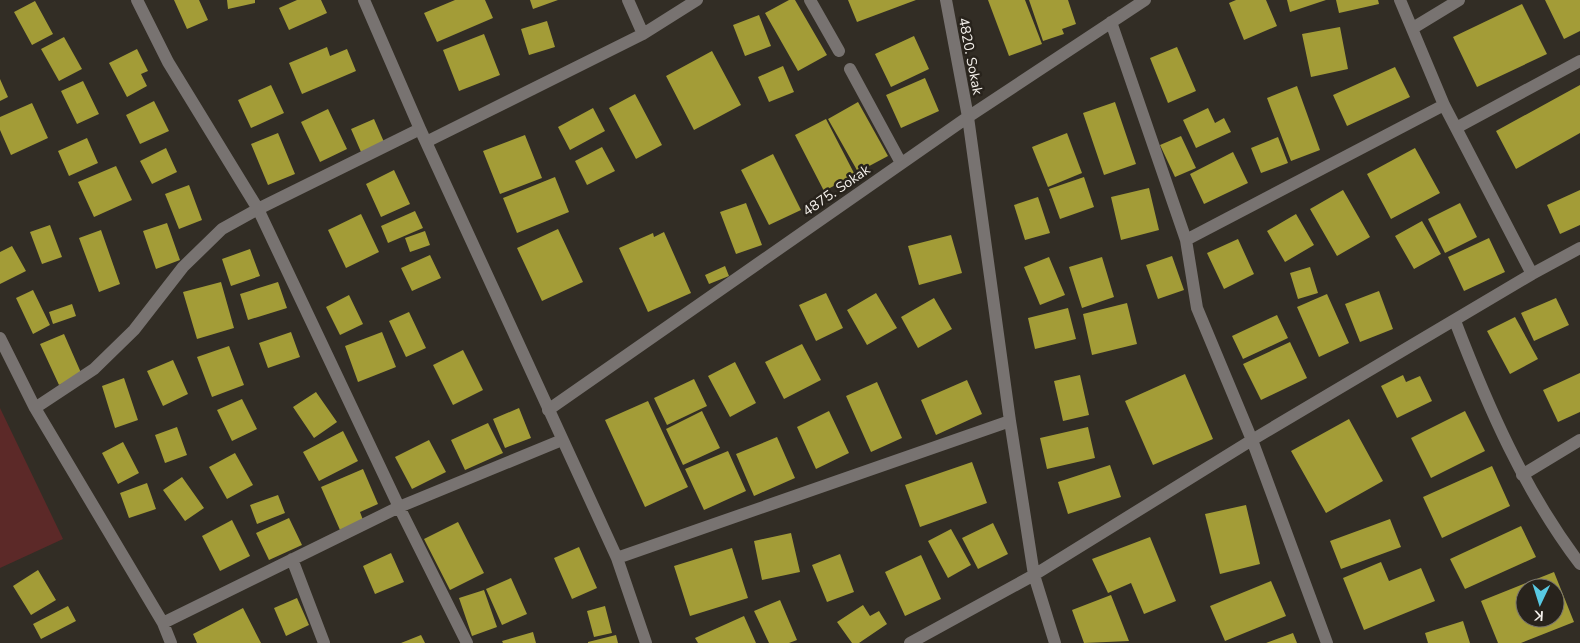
<svg xmlns="http://www.w3.org/2000/svg" width="1580" height="643" viewBox="0 0 1580 643" font-family="'Nunito Sans',sans-serif">
<style>
.green{fill:#5c2928}
.building{fill:#a39c37;fill-rule:evenodd}
.lines{fill:none;stroke-linecap:round;stroke-linejoin:round}
.minor{stroke:#787371;stroke-width:12}
.labels{text-anchor:middle;stroke-width:5;stroke-linejoin:round;paint-order:stroke}
.street-label{font-size:14px;fill:#f5f1ec;stroke:#28231c}
</style>
<rect width="100%" height="100%" fill="#322d25"/>
<path class="green" d="M0 408 63 539 0 568Z"/>
<path class="building" d="M174 0H199L208 20 187 29Z
M227 0H255V3L228 9Z
M297 0H321L327 13 289 30 279 8Z
M455 0H485L493 18 437 42 424 13Z
M530 0H558L533 9Z
M789 0H795L827 55 798 71 765 13Z
M848 0H916L857 22Z
M988 0H1025L1042 44 1009 56Z
M1029 0H1068L1076 24 1062 29 1064 34 1043 41Z
M1236 0H1266L1277 26 1244 40 1229 3Z
M1287 0H1326L1290 12Z
M1336 0H1378L1379 4 1339 13Z
M1545 0H1580V31L1564 39Z
M35 1 53 34 32 45 14 12Z
M1522 4 1547 54 1477 87 1453 37Z
M759 15 771 46 745 56 733 25Z
M547 21 555 47 529 55 521 29Z
M1340 27 1348 69 1311 77 1302 34Z
M484 34 500 75 459 91 443 50Z
M914 36 929 69 891 87 875 54Z
M64 37 82 69 59 81 41 49Z
M327 47 330 56 347 49 356 71 302 94 289 63Z
M1177 47 1196 91 1168 103 1150 58Z
M137 49 148 71 141 74 147 86 127 97 109 63Z
M712 51 741 105 694 130 666 76Z
M783 66 794 92 769 102 758 77Z
M1395 67 1410 97 1347 126 1333 95Z
M925 78 939 111 901 128 886 95Z
M0 79 8 97 0 101Z
M83 81 99 114 77 124 61 91Z
M271 85 284 113 251 128 238 100Z
M1580 85V133L1516 169 1496 131Z
M1297 86 1320 150 1291 161 1267 98Z
M635 94 662 145 636 159 609 108Z
M154 101 169 131 140 144 126 115Z
M858 102 888 156 858 172 828 119Z
M1115 102 1136 164 1104 175 1083 113Z
M32 103 48 138 11 155 0 130V117Z
M593 108 605 131 570 150 558 127Z
M1208 108 1215 123 1224 118 1231 132 1196 148 1183 120Z
M328 109 347 149 320 162 301 122Z
M374 119 384 142 361 152 351 129Z
M826 119 855 175 824 191 795 135Z
M278 133 295 174 268 185 251 144Z
M1067 133 1082 173 1048 187 1032 147Z
M525 135 542 178 500 194 483 151Z
M1181 136 1196 168 1175 177 1160 145Z
M1278 137 1288 163 1261 173 1251 148Z
M87 138 98 163 69 176 58 151Z
M602 147 615 171 587 185 575 161Z
M166 148 177 172 152 184 140 161Z
M1415 148 1440 193 1391 219 1367 174Z
M1233 152 1248 183 1204 204 1190 174Z
M773 154 801 210 769 225 741 170Z
M116 166 132 200 94 217 78 182Z
M394 170 410 204 381 217 366 184Z
M555 177 569 212 517 233 503 198Z
M1084 177 1094 207 1060 219 1049 189Z
M189 185 202 220 179 229 165 194Z
M1149 188 1159 230 1121 240 1111 197Z
M1343 190 1370 237 1337 256 1310 209Z
M1580 190V225L1560 234 1547 205Z
M1038 197 1050 233 1025 240 1014 205Z
M746 203 762 245 736 254 720 212Z
M1460 203 1477 237 1445 253 1428 219Z
M415 211 423 228 388 243 381 226Z
M361 214 379 252 346 268 328 230Z
M1296 214 1314 245 1285 262 1267 231Z
M1422 221 1441 254 1414 269 1395 236Z
M167 223 180 260 156 269 143 231Z
M50 225 62 257 42 264 30 232Z
M558 229 583 282 542 301 517 248Z
M101 230 120 284 99 292 79 238Z
M425 231 430 245 410 252 405 238Z
M664 232 691 293 648 312 619 248 653 233 654 237Z
M951 235 962 273 919 285 908 246Z
M1489 238 1505 272 1464 291 1448 257Z
M1238 239 1254 274 1224 289 1207 253Z
M12 246 26 271 0 284V252Z
M250 249 260 276 231 286 222 259Z
M430 255 441 278 412 291 401 268Z
M1172 256 1184 290 1158 299 1146 265Z
M1049 257 1065 295 1040 305 1024 267Z
M1102 257 1114 297 1082 308 1069 267Z
M725 266 729 276 709 284 705 275Z
M1310 267 1318 293 1298 299 1290 273Z
M221 282 234 328 197 339 183 292Z
M278 282 287 308 248 320 240 294Z
M33 290 50 325 33 334 16 298Z
M1379 291 1393 329 1360 342 1345 304Z
M826 293 843 328 816 341 799 305Z
M876 293 897 328 867 345 847 310Z
M1327 294 1349 343 1319 357 1297 307Z
M349 295 363 324 340 335 326 307Z
M934 298 952 329 918 348 901 317Z
M1556 298 1569 325 1534 341 1521 313Z
M1127 303 1137 344 1092 355 1083 314Z
M72 304 76 316 53 324 49 312Z
M1068 308 1076 339 1035 349 1028 318Z
M409 312 426 348 406 357 389 321Z
M1277 315 1288 338 1243 359 1232 336Z
M1515 317 1538 359 1510 374 1487 331Z
M291 332 300 357 268 368 259 343Z
M382 332 396 367 358 382 345 346Z
M64 334 82 375 59 385 40 344Z
M1290 342 1307 378 1261 400 1243 364Z
M802 344 821 380 784 399 765 362Z
M229 346 244 385 212 397 197 357Z
M463 350 483 390 453 405 433 365Z
M173 360 188 394 163 406 147 371Z
M735 362 756 403 730 417 708 376Z
M1580 373V412L1558 422 1543 390Z
M1185 374 1213 439 1153 465 1125 401Z
M1080 375 1089 415 1063 421 1054 381Z
M1403 375 1406 382 1420 376 1432 401 1397 418 1381 386Z
M124 378 138 420 115 428 102 386Z
M694 379 707 406 667 425 654 398Z
M967 380 982 414 936 435 921 400Z
M877 382 902 438 871 452 846 396Z
M316 392 337 422 314 438 293 407Z
M242 399 257 429 232 441 217 410Z
M648 401 688 487 645 507 605 420Z
M519 408 531 438 505 448 493 419Z
M702 411 720 448 683 465 666 429Z
M829 411 849 453 816 469 797 427Z
M1465 411 1485 451 1431 478 1411 438Z
M1349 419 1383 481 1326 513 1291 451Z
M488 423 503 453 465 470 451 440Z
M177 427 187 455 165 463 155 435Z
M1088 427 1095 458 1047 469 1040 438Z
M343 431 358 461 319 481 303 452Z
M777 437 795 478 754 496 736 454Z
M429 440 446 472 412 489 395 457Z
M123 442 139 473 118 484 102 453Z
M728 451 746 491 704 510 685 469Z
M235 453 253 485 227 499 209 467Z
M972 462 987 503 920 527 905 485Z
M1110 465 1121 497 1068 514 1058 482Z
M1492 466 1510 506 1442 538 1423 497Z
M363 469 378 504 360 512 363 520 340 530 321 487Z
M182 477 204 508 185 521 163 490Z
M147 483 156 509 129 518 120 493Z
M278 495 285 513 257 524 250 505Z
M1246 505 1260 564 1220 574 1205 514Z
M289 518 302 545 269 560 256 533Z
M1390 519 1401 547 1341 569 1330 541Z
M232 520 250 556 220 571 202 536Z
M458 522 484 573 450 590 424 539Z
M993 523 1008 554 978 569 962 538Z
M1521 526 1536 557 1465 589 1450 559Z
M951 529 971 565 948 578 928 541Z
M791 533 800 572 762 580 754 541Z
M1150 537 1176 601 1144 614 1131 583 1108 593 1092 559Z
M579 547 597 588 572 599 554 558Z
M732 548 748 598 690 616 674 566Z
M391 553 404 582 375 594 363 566Z
M840 554 854 592 827 602 812 565Z
M921 555 941 599 905 616 885 572Z
M1381 562 1389 581 1421 568 1435 601 1364 630 1343 578Z
M38 570 56 600 31 615 13 586Z
M1554 572 1574 622 1521 643H1498L1481 601ZM1525 588H1555V618H1525Z
M511 578 527 614 502 625 486 589Z
M1271 581 1286 616 1225 641 1210 606Z
M484 590 497 627 472 636 459 598Z
M1111 595 1129 641 1084 643 1072 610Z
M297 598 309 625 286 636 274 608Z
M780 600 797 640 789 643H769L754 611Z
M863 605 870 616 879 611 887 624 859 643H852L837 622Z
M68 606 76 621 41 639 33 624Z
M605 606 612 633 594 637 587 611Z
M243 608 261 643H197L193 634Z
M744 616 756 643H698L695 638Z
M1463 621 1470 643H1428L1425 633Z
M533 632 536 643H503L502 641Z
M1293 633 1297 643H1266Z
M421 635 425 643H401Z
M616 635 618 643H588V642Z"/>
<g class="lines">
<path class="minor" d="M137 0 168 62 258 209 399 507 467 643
M364 0 420 129 617 558 646 643
M628 0 643 34
M810 0 839 51
M946 0 968 117 1010 421 1034 575 1055 643
M1400 0 1444 105 1532 274
M1111 22 1186 240 1197 308 1252 440 1327 643
M1413 28 1459 0
M850 69 901 163
M1456 128 1580 61
M426 142 643 34 697 0
M1186 240 1444 105
M1455 321C1488 407 1524 490 1580 564
M0 338 35 408 163 623 171 643
M35 408 94 369 134 330 183 267 222 229 258 209 420 129
M548 410 968 117 1145 0
M1522 475 1580 440
M617 558 1010 421
M292 559 324 643
M163 623 399 507 562 440
M910 643 1034 575 1252 440 1532 274 1580 248"/>
</g>
<g class="labels">
<g class="street-label">
<text transform="translate(971 56) rotate(79)" y="5">4820. Sokak</text>
<text transform="translate(836 190) rotate(-35)" y="5">4875. Sokak</text>
</g>
</g>
<g transform="translate(1540 603) rotate(184)"><circle r="24" fill="#28231c" stroke="#7a756f"/>
<path d="M0-4L9 19L0 12L-9 19Z" fill="#58c9e3"/>
<text y="-8" font-size="14" font-weight="bold" text-anchor="middle" fill="#f5f1ec">K</text>
</g>
</svg>
